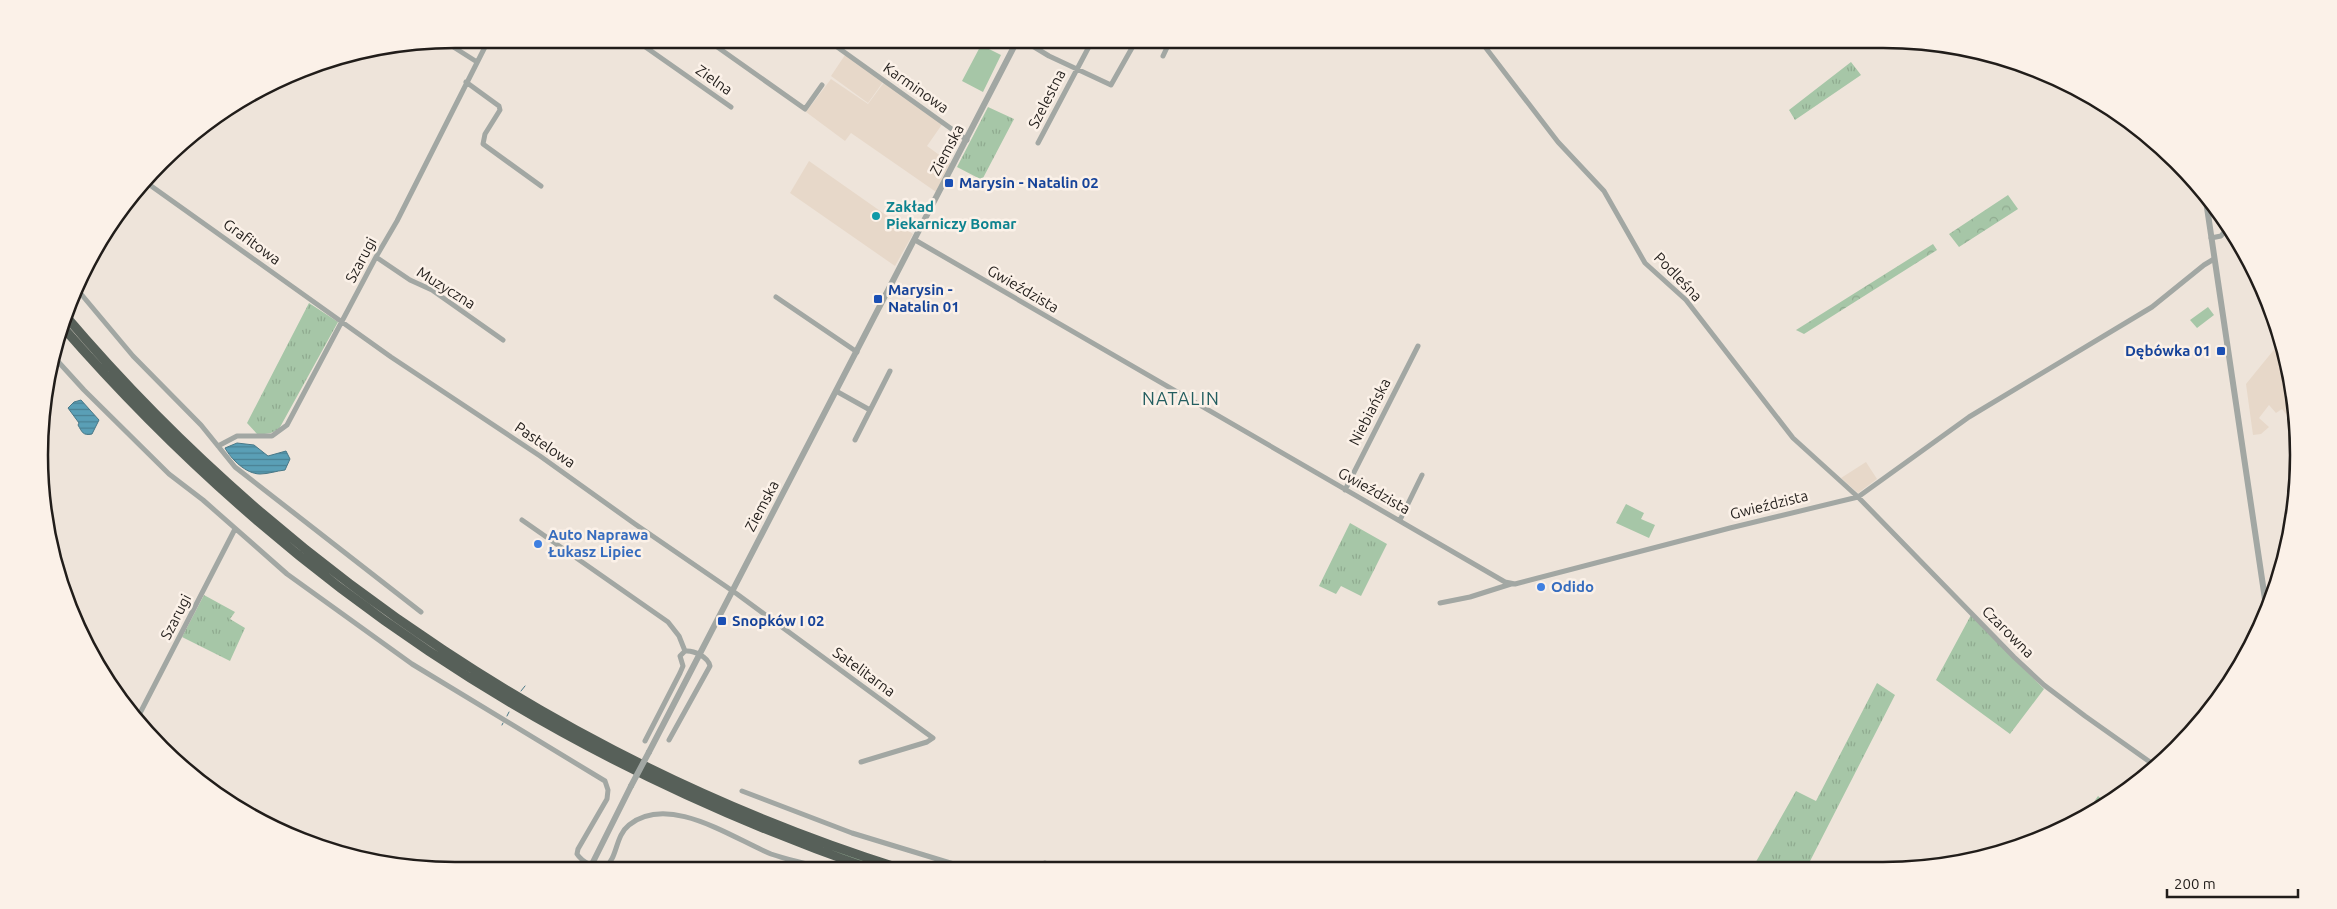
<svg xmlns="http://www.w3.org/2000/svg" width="2337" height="909" viewBox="0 0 2337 909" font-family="Ubuntu,sans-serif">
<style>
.built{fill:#e7d8c9}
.grass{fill:url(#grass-tufts)}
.forest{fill:url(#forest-crowns)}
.garden{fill:#a6c6a7}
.water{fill:url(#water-rules);stroke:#497887}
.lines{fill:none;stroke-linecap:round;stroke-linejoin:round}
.stream{stroke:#497887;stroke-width:1}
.minor{stroke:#a2a7a3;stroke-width:5}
.tertiary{stroke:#a2a7a3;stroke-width:6}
.motorway{stroke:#576059;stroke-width:9}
.tertiary-bridge{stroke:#a2a7a3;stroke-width:6}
.transit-dot{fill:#1a4fb4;stroke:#fbf1e8;stroke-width:2}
.culture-dot{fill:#0f9aa8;stroke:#fbf1e8;stroke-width:2}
.shop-dot{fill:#3f7fe0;stroke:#fbf1e8;stroke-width:2}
.labels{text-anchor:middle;stroke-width:5;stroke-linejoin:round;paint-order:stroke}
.street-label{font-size:15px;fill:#211d1a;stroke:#fbf1e8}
.transit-label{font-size:15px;font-weight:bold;fill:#164399;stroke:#fbf1e8;text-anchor:start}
.culture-label{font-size:15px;font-weight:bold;fill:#0d838f;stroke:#fbf1e8;text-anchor:start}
.shop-label{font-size:15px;font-weight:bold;fill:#366cbe;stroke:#fbf1e8;text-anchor:start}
.quarter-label{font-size:18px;letter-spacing:1px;fill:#245e60;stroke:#fbf1e8}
.rim{fill:none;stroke:#211d1a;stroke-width:2.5}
</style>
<defs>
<pattern id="grass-tufts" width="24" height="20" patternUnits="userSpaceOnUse" patternTransform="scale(1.25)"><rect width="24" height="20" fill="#a6c6a7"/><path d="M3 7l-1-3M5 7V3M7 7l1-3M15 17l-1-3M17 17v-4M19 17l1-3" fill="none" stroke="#8faa8f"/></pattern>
<pattern id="forest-crowns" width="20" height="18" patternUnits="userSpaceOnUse" patternTransform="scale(1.25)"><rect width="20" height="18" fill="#a6c6a7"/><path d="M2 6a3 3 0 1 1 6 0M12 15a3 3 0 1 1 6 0" fill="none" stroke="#8faa8f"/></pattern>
<pattern id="water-rules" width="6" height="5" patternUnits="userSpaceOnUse" patternTransform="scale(1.25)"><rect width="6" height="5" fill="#5a9fb6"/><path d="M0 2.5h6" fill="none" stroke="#4a8193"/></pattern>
</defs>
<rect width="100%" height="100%" fill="#eee4da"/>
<path class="built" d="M845 55 883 82 868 103 831 76Z
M831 79 868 104 885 81 943 123 927 146 953 165 939 194 851 133 845 141 806 112Z
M809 161 913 234 895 266 790 193Z
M2281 341 2295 401V422L2293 423 2282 409 2276 413 2269 405 2259 418 2269 427 2261 434 2253 435 2246 384Z
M1866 462 1877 479 1858 493 1841 478Z"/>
<path class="grass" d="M1851 62 1861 75 1795 120 1789 110Z
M988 107 1014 119 982 180 957 167Z
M309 303 338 322 279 429 271 433 258 435 247 423Z
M1350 523 1387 544 1361 596 1341 586 1336 594 1319 586Z
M204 595 235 612 230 619 245 628 230 661 182 637Z
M1971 615 2044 689 2010 734 1936 680Z
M1877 683 1895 695 1807 867H1753L1796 791 1816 801Z
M736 811 892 869H882L864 863 735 814Z"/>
<path class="forest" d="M2008 195 2018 209 1959 247 1949 234Z
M1933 244 1937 250 1804 334 1796 330Z"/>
<path class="garden" d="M981 45 1001 55 983 92 962 81Z
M2208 307 2214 315 2197 328 2190 320Z
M1626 504 1644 513 1641 519 1655 525 1649 538 1616 523Z
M2098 796 2105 802 2085 815Z"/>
<path class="water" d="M81 400 99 420 92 434C83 436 82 432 78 425L79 423 68 408 74 402Z
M237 443 254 445 268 456 286 451 290 459 285 470C276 471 268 474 260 474 246 474 231 459 225 448Z"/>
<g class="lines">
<path class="stream" d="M521 691 525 686
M507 716 509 712
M502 725 503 723"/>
<path class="minor" d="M634 39 731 107
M706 39 805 109 822 85
M826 39 967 140
M1021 39 1049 56 1111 85 1137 39
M1479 39 1558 142 1604 191 1645 263 1686 300 1793 438 1858 497 2014 657 2044 685 2085 716 2157 767
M444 41 477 62
M1037 48 1042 39
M1163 56 1171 39
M466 82 499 106 500 110 485 134 483 144 541 186
M1038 143 1093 39
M147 183 391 357 540 456 635 524 737 594 933 738 927 742 861 762
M2211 238 2221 236 2228 227
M915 240 1505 582 1515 584 1730 528 1858 497 1969 417 2152 307 2204 265 2214 259
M376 257 410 280 432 290 503 340
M76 288 133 356 201 425 235 467 421 612
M776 297 857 352
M53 356 84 390 169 474 203 500 287 574 412 664 605 781 608 790 607 799 578 849 577 854C582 862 596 869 605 868 618 857 615 836 629 825 669 793 732 838 771 854 788 860 806 863 823 869
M836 391 870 410
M855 440 890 371
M218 446 237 436H272L287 425 376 257 397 221 489 39
M1345 490 1418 346
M522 520 668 622 679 636 685 651
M1400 520 1422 475
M1440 603 1470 597 1511 584
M138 717 235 529
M645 741 680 673 683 666 680 656 685 651C694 650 708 657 710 666L669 740
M742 791 852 833 970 869
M1042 869 1045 863"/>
<path class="tertiary" d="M2205 194 2266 606
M649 752 1018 39
M589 870 631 786"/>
<path class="motorway" d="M64 314C284 573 578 767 902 869
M60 324C284 582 549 757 871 869"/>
<path class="tertiary-bridge" d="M631 786 649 752"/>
</g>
<g class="transit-dot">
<rect x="944" y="178" width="10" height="10" rx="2.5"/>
<rect x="873" y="294" width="10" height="10" rx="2.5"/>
<rect x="2216" y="346" width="10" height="10" rx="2.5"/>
<rect x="717" y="616" width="10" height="10" rx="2.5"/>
</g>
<circle class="culture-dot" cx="876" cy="216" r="5"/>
<g class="shop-dot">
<circle cx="538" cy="544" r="5"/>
<circle cx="1541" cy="587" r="5"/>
</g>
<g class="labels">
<g class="street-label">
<text transform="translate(714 80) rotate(35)" y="5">Zielna</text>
<text transform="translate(916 88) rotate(35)" y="5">Karminowa</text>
<text transform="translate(1047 99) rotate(-63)" y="5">Szelestna</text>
<text transform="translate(947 150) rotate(-62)" y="5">Ziemska</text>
<text transform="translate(252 242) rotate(36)" y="5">Grafitowa</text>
<text transform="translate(361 260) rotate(-62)" y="5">Szarugi</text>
<text transform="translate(1678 277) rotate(46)" y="5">Podleśna</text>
<text transform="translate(446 288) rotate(32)" y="5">Muzyczna</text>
<text transform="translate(1023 289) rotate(30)" y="5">Gwieździsta</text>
<text transform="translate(1370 412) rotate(-63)" y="5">Niebiańska</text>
<text transform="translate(545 445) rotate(34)" y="5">Pastelowa</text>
<text transform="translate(1374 491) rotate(29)" y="5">Gwieździsta</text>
<text transform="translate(1769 505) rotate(-14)" y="5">Gwieździsta</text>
<text transform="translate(762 506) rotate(-62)" y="5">Ziemska</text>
<text transform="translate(176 617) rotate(-63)" y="5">Szarugi</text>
<text transform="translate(2008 632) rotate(45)" y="5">Czarowna</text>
<text transform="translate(864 672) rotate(36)" y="5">Satelitarna</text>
</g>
<g class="transit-label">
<text x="959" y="188">Marysin - Natalin 02</text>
<text x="888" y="295">Marysin -<tspan x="888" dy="17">Natalin 01</tspan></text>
<text x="2211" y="356" text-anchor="end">Dębówka 01</text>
<text x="732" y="626">Snopków I 02</text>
</g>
<g class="culture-label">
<text x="886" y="212">Zakład<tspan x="886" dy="17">Piekarniczy Bomar</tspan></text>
</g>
<g class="shop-label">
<text x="548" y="540">Auto Naprawa<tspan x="548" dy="17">Łukasz Lipiec</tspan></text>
<text x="1551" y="592">Odido</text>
</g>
<g class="quarter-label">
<text x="1181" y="405">NATALIN</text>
</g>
</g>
<path d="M0 0H2337V909H0ZM455 48H1883A407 407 0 0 1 2290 455V455A407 407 0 0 1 1883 862H455A407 407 0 0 1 48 455V455A407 407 0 0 1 455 48Z" fill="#fbf1e8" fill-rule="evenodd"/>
<path class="rim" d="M455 48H1883A407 407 0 0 1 2290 455V455A407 407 0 0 1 1883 862H455A407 407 0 0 1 48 455V455A407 407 0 0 1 455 48Z"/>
<path d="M2167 889v8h131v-8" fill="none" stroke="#211d1a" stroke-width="2.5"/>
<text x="2174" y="889" font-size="15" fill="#211d1a" stroke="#fbf1e8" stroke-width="4" paint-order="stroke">200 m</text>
</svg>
